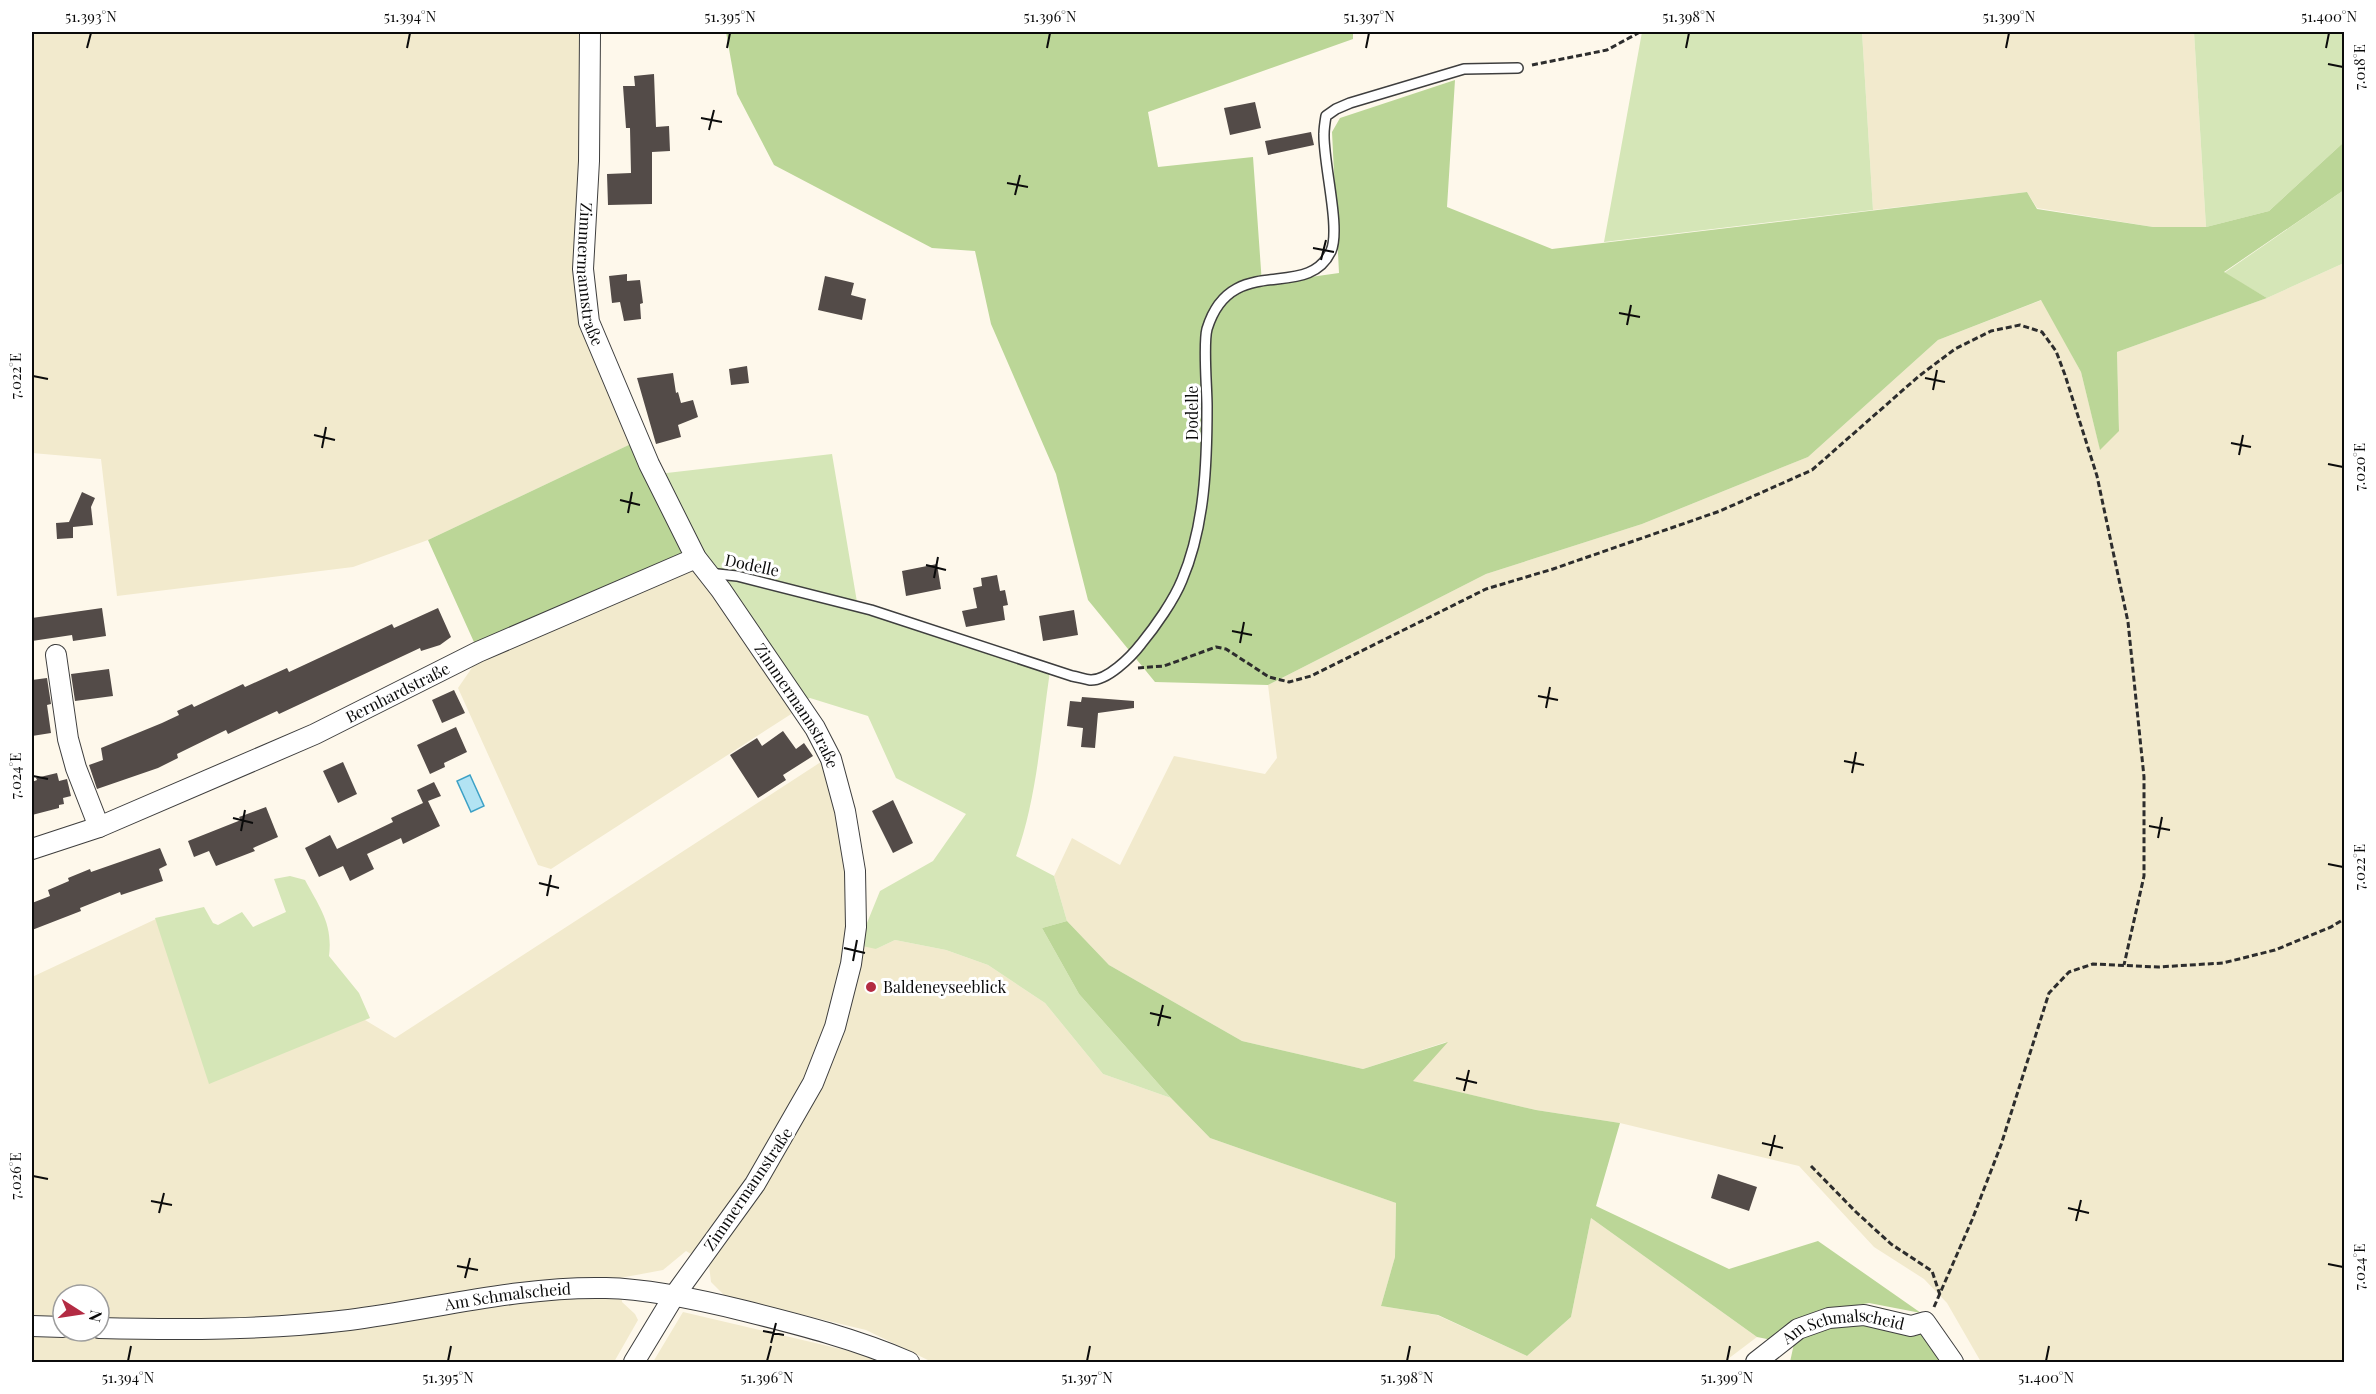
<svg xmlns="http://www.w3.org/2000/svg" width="2376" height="1394" viewBox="0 0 2376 1394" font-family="'Playfair Display',serif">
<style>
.farmland{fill:#f2eacd;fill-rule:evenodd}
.green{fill:#d5e6b7}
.forest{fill:#bbd697}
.water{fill:#b2e3f3;stroke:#3da1c6;stroke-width:1.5}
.building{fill:#534b48}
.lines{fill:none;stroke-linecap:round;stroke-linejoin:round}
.service-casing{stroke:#3e3e3e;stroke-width:12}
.minor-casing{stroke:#3e3e3e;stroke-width:22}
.path{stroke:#2d2d2d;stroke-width:3;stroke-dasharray:6 3;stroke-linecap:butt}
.service{stroke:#fff;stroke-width:9}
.minor{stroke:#fff;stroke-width:20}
.ticks{fill:none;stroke:#0b0b0b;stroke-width:2}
.poi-dot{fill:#b32b43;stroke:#fff;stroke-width:2}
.labels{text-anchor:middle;stroke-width:6;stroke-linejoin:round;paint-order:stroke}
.street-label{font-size:16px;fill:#0b0b0b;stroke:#fff}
.poi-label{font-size:16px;fill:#0b0b0b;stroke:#fff;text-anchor:start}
.neatline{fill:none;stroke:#0b0b0b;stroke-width:2}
.ticks-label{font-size:15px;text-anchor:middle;fill:#0b0b0b}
</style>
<rect width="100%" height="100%" fill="#fef8eb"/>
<path class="farmland" d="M32 32H587L580 268 635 442 428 540 353 567 117 596 101 459 32 453Z
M1862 32H2194L2206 227H2153L2037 208 2027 192 1873 210Z
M2344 263V1362H1981L1947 1303 1924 1279 1874 1247 1799 1166 1620 1123 1536 1110 1412 1081 1446 1042 1363 1069 1242 1041 1109 965 1067 921 1054 876 1072 838 1120 865 1174 756 1265 774 1277 758 1268 685 1486 574 1642 524 1808 457 1938 340 2042 300 2081 372 2100 449 2119 430 2117 352 2267 298Z
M692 563 799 709 551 869 538 865 458 688 480 656Z
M827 758 842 812 854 926 876 949 895 940 946 950 988 965 1045 1003 1103 1074 1171 1098 1210 1138 1396 1203 1395 1257 1381 1306 1437 1315 1527 1356 1571 1317 1591 1218 1757 1337 1724 1362H932L866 1330 725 1296 711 1282 709 1265 686 1251 663 1270 620 1278 622 1302 635 1314 638 1320 614 1362H32V977L156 919 360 1017 395 1038ZM63 1295H99V1331H63Z
M683 1312 858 1353 878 1362H653Z"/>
<path class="green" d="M1642 32H1862L1873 210 1604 242Z
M2194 32H2344V142L2269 211 2206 227Z
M2344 190V263L2267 298 2224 273Z
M832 454 857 602 1050 671C1041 731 1037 799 1016 856L1054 876 1067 921 1042 928 1079 994 1171 1098 1103 1074 1045 1003 988 965 946 950 895 940 876 949 858 945 880 891 933 861 966 814 896 778 868 716 810 698 799 702 720 586 658 474Z
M290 876 305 880C320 908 333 924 329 956L359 993 370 1018 209 1084 155 918 204 907 213 923 218 925 242 912 253 927 286 912 274 879Z"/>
<path class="forest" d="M726 32H1353V39L1148 112 1158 167 1253 157 1262 284 1339 273 1332 132 1340 118 1455 80 1447 207 1552 249 2027 192 2037 209 2153 227H2206L2269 211 2344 142V190L2224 272 2267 298 2117 352 2119 431 2100 450 2081 372 2041 300 1938 340 1808 457 1642 524 1486 574 1268 685 1155 682 1088 600 1056 474 991 324 975 251 932 248 774 165 737 94Z
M635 442 690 558 478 651 428 540Z
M1067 921 1109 965 1242 1041 1363 1069 1448 1042 1413 1081 1536 1110 1620 1123 1596 1206 1729 1269 1818 1241 1921 1313 1869 1303 1815 1312 1772 1340 1757 1337 1591 1218 1571 1317 1527 1356 1438 1315 1381 1306 1395 1257 1396 1203 1210 1138 1171 1098 1079 994 1042 928Z
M1864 1321 1924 1331 1942 1362H1790L1795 1339 1819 1328Z"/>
<path class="water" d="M470 775 484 806 471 812 457 781Z"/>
<path class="building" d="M654 74 656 127 669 126 670 151 652 152V204L608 205 607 174 631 173 630 128H626L623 86H635L634 76Z
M1255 102 1261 128 1230 135 1224 108Z
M1311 132 1314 145 1268 155 1265 141Z
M627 274V281L640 280 643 303 640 304 641 319 624 321 620 302 612 303 609 276Z
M825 276 854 283 851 295 866 299 862 320 818 310Z
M747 366 749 383 731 385 729 369Z
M673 373 676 393 678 392 681 403 693 400 698 417 678 425 681 437 656 444 637 378Z
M82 492 95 498 91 507 93 525 73 527V538L57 539 56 523 69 522Z
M937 564 941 589 906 596 902 571Z
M997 575 1000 591 1005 590 1008 605 1003 606 1005 620 966 627 962 611 977 608 973 588 982 586 981 578Z
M102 608 106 636 73 641 72 635 32 641V618Z
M438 608 451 637 440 645 421 651 420 648 279 714 277 711 228 734 226 730 177 754 178 758 158 768 97 789 89 765 103 760 101 748 162 723 179 715 177 711 192 704 194 707 243 684 245 687 287 668 289 672 392 624 394 628Z
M1074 610 1078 635 1043 641 1039 616Z
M109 669 113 696 75 701 71 674Z
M47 678 51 704 47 705 51 733 32 736V680Z
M454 690 465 713 442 723 432 700Z
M1082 697 1134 701V708L1098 713 1095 748 1081 747 1083 728 1067 726 1070 701 1081 702Z
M456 727 467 752 444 763 445 767 430 774 417 745Z
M783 731 796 749 804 743 813 756 783 775 786 780 758 798 730 755 757 738 762 746Z
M343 762 357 794 338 803 323 771Z
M57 773 59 781 67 779 71 796 63 798 64 804 59 805V808L32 815V782L37 780 36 778Z
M434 782 441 796 428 801 440 826 403 844 401 838 367 854 374 869 350 881 343 866 319 877 305 848 330 835 337 849 393 822 391 818 423 803 417 790Z
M893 800 913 843 893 853 872 811Z
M266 807 278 837 253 848 255 851 216 866 209 851 194 857 188 841 241 820 239 817Z
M160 848 167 865 159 869 163 881 121 895 120 892 80 908 81 911 32 930V903L50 896 48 890 69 881 68 878 90 869 91 872Z
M1718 1174 1757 1187 1749 1211 1711 1198Z"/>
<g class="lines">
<defs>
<path id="service" d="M708 573 737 576 871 610 1072 676C1078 677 1084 679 1090 680 1107 681 1131 657 1141 644 1155 627 1174 600 1182 580 1205 526 1207 463 1207 406 1207 388 1203 344 1207 329 1231 250 1307 303 1331 251 1341 229 1323 162 1324 134 1324 129 1325 122 1326 116L1336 109 1350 103 1464 69 1518 68"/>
<g id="minor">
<path id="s1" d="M590 32 589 161 583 269 589 322 649 464 696 558 721 590 815 728 831 759 845 811 855 871 856 927 851 964 835 1027 813 1083 755 1184 674 1296 634 1362"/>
<path d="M56 655 68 739 76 768 99 827"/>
<path id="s2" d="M32 849 99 827 315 734 478 652 696 558"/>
<path d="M32 1326 63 1327"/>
<path id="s3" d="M99 1328C182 1330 266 1330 349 1320 435 1309 519 1286 606 1288 651 1289 701 1300 745 1311 801 1325 856 1339 909 1362"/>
<path id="s4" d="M1756 1362 1798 1329 1829 1318 1864 1315 1911 1326 1925 1322 1953 1362"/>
</g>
</defs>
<use href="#service" class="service-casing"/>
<use href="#minor" class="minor-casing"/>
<path class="path" d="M1532 65 1607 50 1640 32
M1138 668 1164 666 1216 647 1226 649 1269 677 1289 682 1311 676 1486 589 1553 569 1720 511 1812 470 1919 376 1955 349 1991 331 2020 325 2042 332 2056 351 2065 375 2097 476 2128 622 2144 777V876L2124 965
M1811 1166 1856 1212 1891 1244 1932 1271 1940 1295
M1934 1307 1972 1220 2001 1145 2049 993 2069 972 2093 964 2158 967 2223 963 2275 950 2331 927 2344 919"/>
<use href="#service" class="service"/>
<use href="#minor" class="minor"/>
</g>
<path class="ticks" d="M87 48 91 33M407 48 410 33M727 48 730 33M1047 48 1050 33M1366 48 1369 33M1686 48 1689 33M2006 48 2009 33M2326 48 2329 33M2328 64 2343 67M701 118 722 122M709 130 714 110M1007 183 1028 187M1015 195 1020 175M1313 248 1334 252M1321 260 1326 240M1619 313 1640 317M1627 325 1631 305M33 376 48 379M1925 378 1945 382M1933 390 1937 370M314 435 335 440M2231 443 2251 447M322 448 326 427M2239 455 2243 435M2328 464 2343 467M620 500 640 505M628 513 632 492M926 565 946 570M934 578 938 557M1232 631 1252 635M1240 643 1244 622M1538 696 1558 700M1546 708 1550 687M1844 761 1864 765M1852 773 1856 752M33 776 48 779M233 818 253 823M2149 826 2170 830M241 831 245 810M2158 838 2162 817M2328 864 2343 867M539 883 559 888M547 896 551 875M844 948 865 953M853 961 857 940M1150 1013 1171 1018M1158 1026 1163 1005M1456 1078 1477 1083M1464 1091 1469 1070M1762 1143 1783 1148M1770 1156 1775 1135M33 1176 48 1179M151 1201 172 1205M2068 1208 2089 1213M159 1213 164 1193M2076 1221 2081 1200M2328 1264 2343 1267M457 1266 478 1270M465 1278 470 1258M763 1331 784 1335M771 1343 776 1323M128 1361 131 1346M448 1361 451 1346M767 1361 771 1346M1087 1361 1090 1346M1407 1361 1410 1346M1727 1361 1730 1346M2046 1361 2049 1346"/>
<circle class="poi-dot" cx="871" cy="987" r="6"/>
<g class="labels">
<g class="street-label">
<text dy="6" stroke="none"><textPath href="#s1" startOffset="243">Zimmermannstraße</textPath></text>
<text transform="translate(1192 413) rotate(-90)" y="6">Dodelle</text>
<text transform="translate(752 565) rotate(12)" y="6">Dodelle</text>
<text dy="6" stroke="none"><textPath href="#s2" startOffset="398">Bernhardstraße</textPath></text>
<text dy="6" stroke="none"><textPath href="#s1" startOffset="729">Zimmermannstraße</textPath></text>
<text transform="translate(748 1189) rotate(-56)" y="6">Zimmermannstraße</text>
<text dy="6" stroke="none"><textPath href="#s3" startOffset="411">Am Schmalscheid</textPath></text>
<text dy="6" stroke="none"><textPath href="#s4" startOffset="99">Am Schmalscheid</textPath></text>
</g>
<g class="poi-label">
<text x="883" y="993">Baldeneyseeblick</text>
</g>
</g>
<rect width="2376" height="1394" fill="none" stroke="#ffffff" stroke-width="66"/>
<g transform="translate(81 1313) rotate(102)"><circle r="28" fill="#ffffff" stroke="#9d9d9d" stroke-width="1.5"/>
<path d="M0-4.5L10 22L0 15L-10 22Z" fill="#b32b43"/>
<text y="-9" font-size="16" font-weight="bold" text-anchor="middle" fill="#0b0b0b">N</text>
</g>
<rect x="33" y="33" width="2310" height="1328" class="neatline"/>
<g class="ticks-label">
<text x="91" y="22">51.393°N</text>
<text x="410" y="22">51.394°N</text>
<text x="730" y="22">51.395°N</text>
<text x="1050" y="22">51.396°N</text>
<text x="1369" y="22">51.397°N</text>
<text x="1689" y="22">51.398°N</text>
<text x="2009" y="22">51.399°N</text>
<text x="2329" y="22">51.400°N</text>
<text transform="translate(2360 67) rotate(-90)" y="5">7.018°E</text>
<text transform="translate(16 376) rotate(-90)" y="5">7.022°E</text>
<text transform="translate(2360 467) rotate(-90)" y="5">7.020°E</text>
<text transform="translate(16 776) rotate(-90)" y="5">7.024°E</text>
<text transform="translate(2360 867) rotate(-90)" y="5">7.022°E</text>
<text transform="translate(16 1176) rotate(-90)" y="5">7.026°E</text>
<text transform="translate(2360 1267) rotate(-90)" y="5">7.024°E</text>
<text x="128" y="1383">51.394°N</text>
<text x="448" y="1383">51.395°N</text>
<text x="767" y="1383">51.396°N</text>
<text x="1087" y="1383">51.397°N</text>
<text x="1407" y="1383">51.398°N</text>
<text x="1727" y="1383">51.399°N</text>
<text x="2046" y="1383">51.400°N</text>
</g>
</svg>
